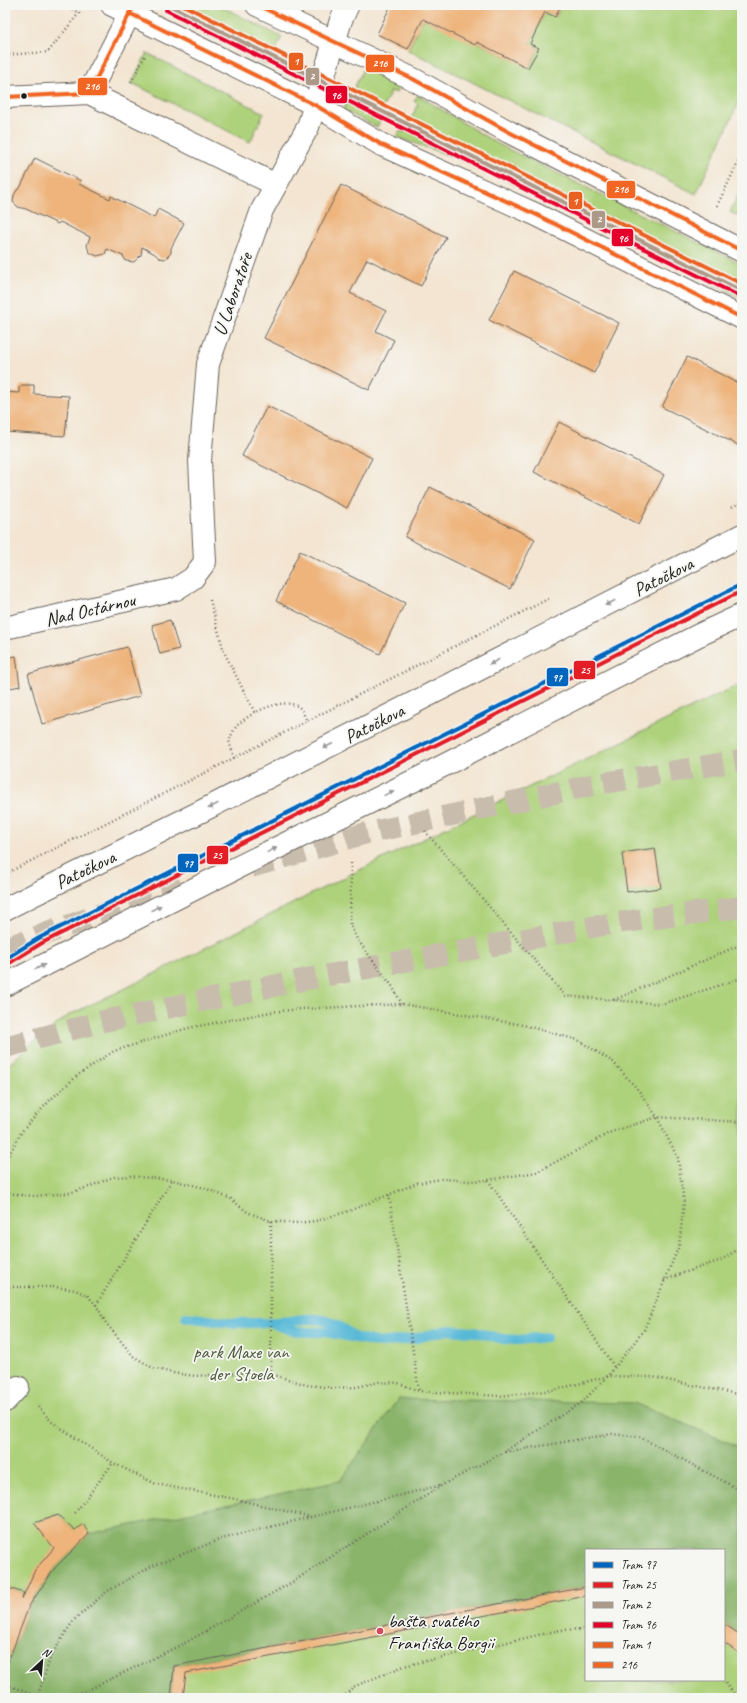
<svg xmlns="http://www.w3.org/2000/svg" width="747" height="1703" viewBox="0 0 747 1703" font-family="Caveat,sans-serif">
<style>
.green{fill:#aed27b;stroke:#65774c;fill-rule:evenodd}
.forest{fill:#8ab46b;stroke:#536844}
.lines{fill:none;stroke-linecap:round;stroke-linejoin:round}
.stream{stroke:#58b9d7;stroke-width:10}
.building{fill:#eeb47b}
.highway-tunnel{stroke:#c8bdad;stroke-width:22;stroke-dasharray:22 11;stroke-linecap:butt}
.minor-casing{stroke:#67625b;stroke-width:24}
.major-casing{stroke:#67625b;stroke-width:24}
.path{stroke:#67625b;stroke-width:2.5;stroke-dasharray:1 3;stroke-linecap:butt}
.minor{stroke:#fff;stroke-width:22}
.major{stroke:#fff;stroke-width:22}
.bus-1-casing{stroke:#f6f6f2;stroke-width:7}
.bus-1{stroke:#f26522;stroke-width:4}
.tram-1-casing{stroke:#f6f6f2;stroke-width:7}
.tram-2-casing{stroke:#f6f6f2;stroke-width:7}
.tram-3-casing{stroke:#f6f6f2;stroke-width:7}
.tram-4-casing{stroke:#f6f6f2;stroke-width:7}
.tram-5-casing{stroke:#f6f6f2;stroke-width:7}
.tram-1{stroke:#0065bd;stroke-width:4}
.tram-2{stroke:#e31e25;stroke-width:4}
.tram-3{stroke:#ad9988;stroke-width:4}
.tram-4{stroke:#e4002b;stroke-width:4}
.tram-5{stroke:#e96020;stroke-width:4}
.oneway{fill:#999}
.bus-dot{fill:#1c1c1c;stroke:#f6f6f2;stroke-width:1.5}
.poi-dot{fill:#d1495b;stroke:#f6f6f2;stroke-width:1.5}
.labels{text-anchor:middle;stroke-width:3.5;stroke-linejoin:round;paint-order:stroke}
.street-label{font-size:19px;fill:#1c1c1c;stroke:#f6f6f2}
.park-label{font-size:19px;fill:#4f5c3d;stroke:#f6f6f2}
.poi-label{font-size:19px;fill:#1c1c1c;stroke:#f6f6f2;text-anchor:start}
.line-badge{stroke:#f6f6f2;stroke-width:1.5}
.badge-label{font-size:11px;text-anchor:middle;font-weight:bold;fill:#fff}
</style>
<rect width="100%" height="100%" fill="#f6f6f2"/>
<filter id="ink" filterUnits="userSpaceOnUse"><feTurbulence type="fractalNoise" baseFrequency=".025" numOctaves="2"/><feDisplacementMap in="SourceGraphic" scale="8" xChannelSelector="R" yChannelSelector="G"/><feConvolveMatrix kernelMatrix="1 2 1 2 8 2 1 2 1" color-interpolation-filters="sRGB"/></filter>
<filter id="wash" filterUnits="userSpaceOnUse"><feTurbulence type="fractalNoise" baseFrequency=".012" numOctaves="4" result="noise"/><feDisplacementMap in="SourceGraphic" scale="16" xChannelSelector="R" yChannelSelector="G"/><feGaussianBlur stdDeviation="0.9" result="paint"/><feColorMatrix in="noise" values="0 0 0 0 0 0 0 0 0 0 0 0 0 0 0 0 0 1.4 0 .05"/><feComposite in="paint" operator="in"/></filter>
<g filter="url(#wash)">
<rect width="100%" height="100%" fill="#f3e5d1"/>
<path class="green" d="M189 5H218L282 37 268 65 181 21Z
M561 5H742V96L696 194 408 50 423 19 477 42 529 68 539 48 530 44 545 12 556 17Z
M147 53 264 113 250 142 132 83Z
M365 66 400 84 396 93 391 91 378 117 381 119 377 127 343 110Z
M418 95 496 143 742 264V298L473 164 397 137 400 131 405 132 418 104 414 101Z
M742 187V218L730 212Z
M742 683V1698H5V1635H7L24 1593 5 1587V1068L33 1042 69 1015 122 990 329 885ZM655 848 661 887 627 892 622 853ZM58 1515 75 1530 34 1523ZM586 1550H724V1680H586Z"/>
<path class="forest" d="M398 1399 634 1403 742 1448V1636L724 1624V1550H586V1587L174 1666 171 1698H5V1669L29 1606 55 1568 89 1534 340 1481Z"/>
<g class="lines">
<path class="stream" d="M186 1317 230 1323H271L291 1330 306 1332H326L381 1343 417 1338 447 1330 475 1332 503 1339 518 1340 546 1337
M275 1323C309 1318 325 1313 354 1337"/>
</g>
<g id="blocks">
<path class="building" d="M391 5H421L426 8 427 5H561L555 17 545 12 530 44 539 48 528 68 477 42 475 45 423 19 408 49 377 34Z
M35 158 81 181 79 184 110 199 111 196 154 218 158 209 184 223 171 248V253L165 259 159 258 155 254 142 247 141 255 134 262 126 261 123 256 107 249 105 254 97 256 89 252 87 245 90 237 60 222 58 224 26 209 18 207 13 202 14 195 17 190 20 188Z
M341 185 446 237 421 286 367 259 350 293 386 311 376 331 394 340 369 390 264 338Z
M514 271 619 323 594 373 489 320Z
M687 357 742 385V447L662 407Z
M22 385H34V394L69 396 65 436 5 432V392L19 393V388Z
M267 406 372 458 347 508 242 456Z
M559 422 664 475 639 524 534 472Z
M430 487 535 539 510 589 405 537Z
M300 551 405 603 380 654 276 601Z
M170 620 179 649 160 654 152 625Z
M127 647 140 696 42 724 28 674Z
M16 656 20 686 5 689V658Z
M655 848 661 888 627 892 622 853Z
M58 1515 75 1530 83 1524 89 1534 55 1568 29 1606 5 1670V1642L7 1636 5 1635V1587L24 1593 22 1599 35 1570 54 1548 34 1523Z
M586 1587V1596L186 1673 183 1698H171L174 1666Z
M724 1624 742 1636V1655L724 1643Z"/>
</g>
</g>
<g filter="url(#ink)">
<use href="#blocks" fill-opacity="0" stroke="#67625b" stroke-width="1"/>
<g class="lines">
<path class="highway-tunnel" d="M251 867 363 834 592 785 742 760
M5 948 141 900 189 885
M5 1047 104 1021 312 978 609 924 742 907"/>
<defs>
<path id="minor" d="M112 5 315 105 382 145 537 215 742 318
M257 5 413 79 509 132 742 251
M89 93 276 185
M5 97 89 93 134 5
M5 628 176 589 193 578 205 562 200 461 208 364 262 210 308 127 341 20 348 5
M5 1401 18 1387"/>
<path id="major" d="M5 909 198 813 742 535
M5 985 214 879 423 776 699 635 742 615"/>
</defs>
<use href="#minor" class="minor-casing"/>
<use href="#major" class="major-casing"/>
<path class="path" d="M5 55 48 52 79 13 65 5
M131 82 146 54
M717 206 742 154
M732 507 742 502
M210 600 224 652 255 713
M234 758 229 741C231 737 233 731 236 727 247 714 282 696 299 707 302 710 305 717 307 721
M425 831 565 996 662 1004 742 978
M351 863 350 925 357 939 392 986 402 1004
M5 874 550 598
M614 1000 742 944
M5 1162 22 1131 50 1100 78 1075 114 1051 188 1028 271 1012 301 1009 402 1004 523 1025 578 1040 613 1062 639 1091 657 1117 678 1158 684 1202 679 1246 644 1330 608 1376 581 1403 502 1453 444 1484 294 1581 185 1643 86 1691 53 1698 37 1696 5 1684
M488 1180 615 1368
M5 1193 34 1196 69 1193 89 1187 113 1177 130 1176 172 1180 205 1188 231 1199 247 1212 271 1221 295 1223 316 1221 349 1211 417 1183 441 1179 470 1181 488 1180 537 1172 611 1132 657 1117 742 1122
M389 1195 419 1391
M664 1280 721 1260 742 1247
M5 1287H55L75 1290 87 1295 96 1305 106 1323 133 1356 153 1368 173 1373 195 1376 242 1373 271 1374 307 1385 334 1388 357 1387 379 1382 398 1383 419 1391 499 1396 555 1390 608 1376 652 1377 742 1395
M96 1305 172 1180
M271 1374V1221
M38 1407 52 1422 113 1463 156 1484 235 1499 311 1517
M505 1452 612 1434 640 1437 742 1491
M75 1513 113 1463
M723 1680 737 1698
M37 1698 51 1656 73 1621 106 1592 150 1567 221 1539 442 1485
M343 1698 353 1687 404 1666 560 1630 586 1629"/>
<use href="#minor" class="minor"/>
<use href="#major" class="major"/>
<defs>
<path id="bus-1" d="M257 5 413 79 509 132 742 251
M129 13 315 105 382 145 537 215 742 318
M5 97 89 93 134 5"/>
</defs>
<use href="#bus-1" class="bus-1-casing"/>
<use href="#bus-1" class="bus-1"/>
<defs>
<path id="tram-1" d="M5 959 39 938 742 584"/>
<path id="tram-2" d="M8 964 42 943 742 591"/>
<path id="tram-3" d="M169 5 742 291"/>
<path id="tram-4" d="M166 10 739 296"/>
<path id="tram-5" d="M183 5 742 284"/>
</defs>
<use href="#tram-1" class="tram-1-casing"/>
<use href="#tram-2" class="tram-2-casing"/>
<use href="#tram-3" class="tram-3-casing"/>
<use href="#tram-4" class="tram-4-casing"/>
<use href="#tram-5" class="tram-5-casing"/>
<use href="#tram-1" class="tram-1"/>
<use href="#tram-2" class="tram-2"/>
<use href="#tram-3" class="tram-3"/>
<use href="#tram-4" class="tram-4"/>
<use href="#tram-5" class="tram-5"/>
</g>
<defs><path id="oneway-solid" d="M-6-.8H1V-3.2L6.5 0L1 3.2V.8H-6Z"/></defs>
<g class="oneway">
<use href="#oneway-solid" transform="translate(610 603) rotate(153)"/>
<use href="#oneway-solid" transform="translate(494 662) rotate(153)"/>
<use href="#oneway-solid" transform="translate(328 746) rotate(153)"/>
<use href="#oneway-solid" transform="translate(389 793) rotate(-26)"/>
<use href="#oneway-solid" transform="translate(213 806) rotate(153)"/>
<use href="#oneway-solid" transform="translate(272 850) rotate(-26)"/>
<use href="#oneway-solid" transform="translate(156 908) rotate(-27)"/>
<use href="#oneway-solid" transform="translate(40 967) rotate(-27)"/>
</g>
</g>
<circle class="bus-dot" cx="24" cy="96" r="3.5"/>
<circle class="poi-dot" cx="380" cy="1631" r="4"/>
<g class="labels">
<g class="street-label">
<text transform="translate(232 294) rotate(-71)" y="7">U Laboratoře</text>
<text transform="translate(663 576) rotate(-27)" y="7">Patočkova</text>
<text transform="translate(90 609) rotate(-13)" y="7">Nad Octárnou</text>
<text transform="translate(374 723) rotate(-27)" y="7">Patočkova</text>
<text transform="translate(85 869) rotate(-26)" y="7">Patočkova</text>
</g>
<g class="park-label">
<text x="241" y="1358">park Maxe van<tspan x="241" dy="22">der Stoela</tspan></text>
</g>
<g class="poi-label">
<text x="388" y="1627">bašta svatého<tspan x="388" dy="22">Františka Borgii</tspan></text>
</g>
</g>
<g class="line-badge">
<rect x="288" y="52" width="16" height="19" rx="4" fill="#e96020"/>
<rect x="365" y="54" width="30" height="19" rx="4" fill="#f26522"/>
<rect x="305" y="67" width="15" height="19" rx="4" fill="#ad9988"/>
<rect x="77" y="77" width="31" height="19" rx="4" fill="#f26522"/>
<rect x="325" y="85" width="23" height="19" rx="4" fill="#e4002b"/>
<rect x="606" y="180" width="30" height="19" rx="4" fill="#f26522"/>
<rect x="568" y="191" width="15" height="19" rx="4" fill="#e96020"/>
<rect x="591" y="210" width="15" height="19" rx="4" fill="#ad9988"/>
<rect x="611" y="228" width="23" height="19" rx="4" fill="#e4002b"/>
<rect x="573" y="660" width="23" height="20" rx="4" fill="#e31e25"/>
<rect x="546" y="667" width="23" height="20" rx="4" fill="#0065bd"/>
<rect x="206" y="845" width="23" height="20" rx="4" fill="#e31e25"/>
<rect x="177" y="853" width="22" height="20" rx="4" fill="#0065bd"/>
</g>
<g class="badge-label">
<text x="296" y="65">1</text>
<text x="380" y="67">216</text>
<text x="312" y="80">2</text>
<text x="92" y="90">216</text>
<text x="336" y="99">96</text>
<text x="621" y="193">216</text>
<text x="575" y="205">1</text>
<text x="599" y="223">2</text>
<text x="623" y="242">96</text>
<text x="585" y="674">25</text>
<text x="557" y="681">97</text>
<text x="217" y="859">25</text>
<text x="188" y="867">97</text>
</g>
<rect width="747" height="1703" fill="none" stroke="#f6f6f2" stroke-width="20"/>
<rect x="585" y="1549" width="140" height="132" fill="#f6f6f2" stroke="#9f9f9c"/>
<rect x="593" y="1562" width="20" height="6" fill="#0065bd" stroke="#9f9f9c"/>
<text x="621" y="1569" font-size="12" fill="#1c1c1c">Tram 97</text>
<rect x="593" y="1582" width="20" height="6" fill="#e31e25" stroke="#9f9f9c"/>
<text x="621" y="1589" font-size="12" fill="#1c1c1c">Tram 25</text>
<rect x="593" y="1602" width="20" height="6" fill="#ad9988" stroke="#9f9f9c"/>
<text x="621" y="1609" font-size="12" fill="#1c1c1c">Tram 2</text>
<rect x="593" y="1622" width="20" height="6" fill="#e4002b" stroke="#9f9f9c"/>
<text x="621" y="1629" font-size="12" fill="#1c1c1c">Tram 96</text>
<rect x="593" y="1642" width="20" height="6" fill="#e96020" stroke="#9f9f9c"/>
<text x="621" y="1649" font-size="12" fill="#1c1c1c">Tram 1</text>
<rect x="593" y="1662" width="20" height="6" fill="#f26522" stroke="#9f9f9c"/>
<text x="621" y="1669" font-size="12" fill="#1c1c1c">216</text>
<g transform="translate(42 1661) rotate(26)" stroke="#f6f6f2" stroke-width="3" paint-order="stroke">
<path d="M0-3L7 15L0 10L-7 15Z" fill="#1c1c1c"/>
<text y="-6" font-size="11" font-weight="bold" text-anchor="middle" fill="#1c1c1c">N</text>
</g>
</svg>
